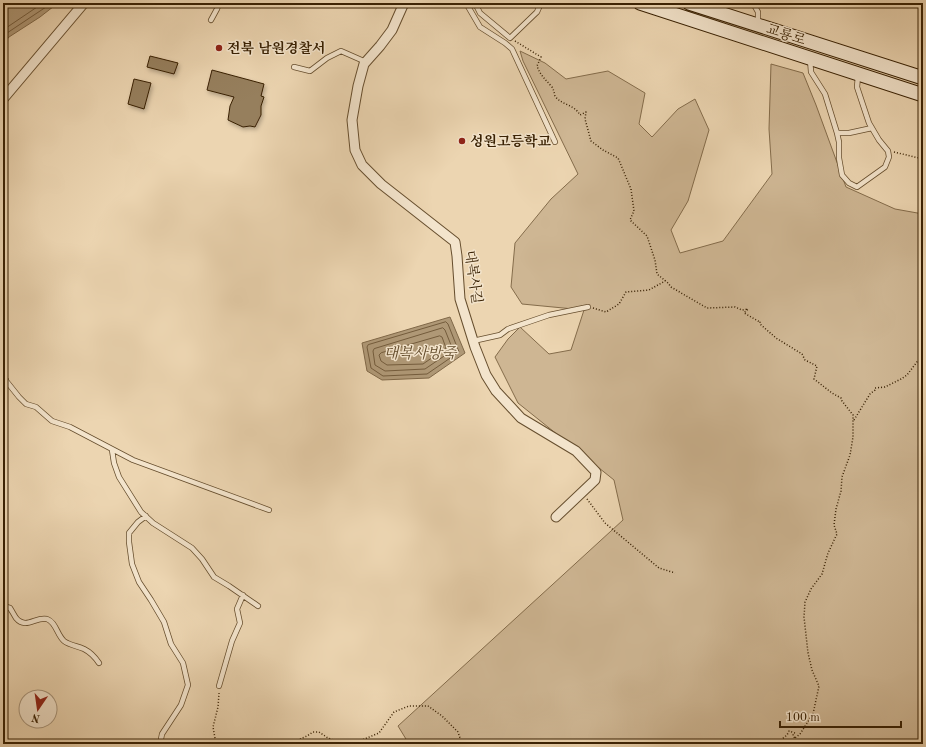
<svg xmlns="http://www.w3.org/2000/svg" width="926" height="747" viewBox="0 0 926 747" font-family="'Old Standard TT','Noto Serif KR',serif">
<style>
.green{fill:#ceb693;stroke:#846c4b}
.water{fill:#af9876;stroke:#806848}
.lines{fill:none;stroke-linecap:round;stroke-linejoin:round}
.shore{stroke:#745c3c;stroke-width:1}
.building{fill:#967f5d;stroke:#392103;filter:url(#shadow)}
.lane-casing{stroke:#664e2e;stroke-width:6}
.street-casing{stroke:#664e2e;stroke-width:11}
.secondary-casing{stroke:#392103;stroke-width:15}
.path{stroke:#392103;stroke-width:1.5;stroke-dasharray:1 2;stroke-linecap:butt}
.lane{stroke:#f3e4cc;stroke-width:4.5}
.street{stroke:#f3e4cc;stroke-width:9}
.secondary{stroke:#f3e4cc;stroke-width:13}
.poi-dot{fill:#8f2418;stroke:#f3e4cc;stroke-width:1.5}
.labels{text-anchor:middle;stroke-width:3;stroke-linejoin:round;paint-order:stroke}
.street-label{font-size:14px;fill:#392103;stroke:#f3e4cc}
.poi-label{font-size:14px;font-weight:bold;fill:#392103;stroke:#f3e4cc;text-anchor:start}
.water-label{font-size:15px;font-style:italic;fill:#624b2b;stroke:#f3e4cc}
</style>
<defs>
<filter id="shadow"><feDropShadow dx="1.5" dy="2.5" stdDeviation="2" flood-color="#0004"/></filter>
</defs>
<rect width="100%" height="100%" fill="#ecd5b1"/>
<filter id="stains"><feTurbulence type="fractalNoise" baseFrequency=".005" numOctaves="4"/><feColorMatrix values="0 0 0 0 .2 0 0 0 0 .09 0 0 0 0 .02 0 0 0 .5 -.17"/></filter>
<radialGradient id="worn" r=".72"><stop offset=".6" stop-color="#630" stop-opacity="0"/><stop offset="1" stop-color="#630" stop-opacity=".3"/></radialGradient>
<path class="green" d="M520 51 545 63 566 79 608 71 645 93 639 124 652 137 678 109 695 99 709 130 688 201 671 230 680 253 723 241 772 174 769 129 771 64 803 73 816 105 846 187 895 209 923 214V744H409L398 726 623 520 614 480 518 403 495 357 508 339 520 327 549 354 571 350 584 310 522 304 511 287 515 243 551 199 578 174 523 61Z"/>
<path class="water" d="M13 3H58L40 17 9 37 3 44V12Z
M450 317 465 353 429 378 382 380 367 371 362 343Z"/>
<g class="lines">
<path class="shore" d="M3 30 43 3
M3 38 7 33 52 3
M446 322 448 324 459 352 427 374 383 376 371 368 367 347 368 345Z
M443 328 445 330 453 350 425 369 385 371 375 365 373 351 374 349Z
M440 336 442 337 446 348 423 364 387 365 381 361 379 355 381 353Z"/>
</g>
<path class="building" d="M150 56 178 63 174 74 147 67Z
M212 70 264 84 261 96 264 97 261 106V115L255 127 250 126 243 127 228 120 230 106 234 97 207 90Z
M134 79 151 83 144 109 128 104Z"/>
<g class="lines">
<defs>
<path id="lane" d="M466 3 480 27 505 43 512 49 555 142
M475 3 480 13 510 38 537 12 541 3
M753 3 758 12V24
M211 20 217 9 219 3
M810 59 811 72 825 94 837 133 839 142V158L842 175 849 183 857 187 885 167 889 157 888 151 879 140 869 123 857 87 858 76
M294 67 310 71 327 58 341 51 366 62
M837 133H849L872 128
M473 341 500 335 508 329 549 315 588 307
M3 377 19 397 26 404 36 407 52 421 70 427 133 460 269 510
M3 389 6 380
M112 450 114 463 119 477 141 512 153 523 192 548 202 559 214 577 229 586 258 606
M146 516 138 522 129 533V542L132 564 139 582 151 600 164 622 171 644 183 663 188 685 181 705 162 734 160 744
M3 606 10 608C12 611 14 615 16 618 26 630 36 616 47 619 56 622 57 635 64 641 69 645 77 646 84 649 90 652 95 657 99 663
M219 686 232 641 240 623 237 609 243 595"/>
<path id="street" d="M404 3 392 30 380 46 364 64 358 86 352 120 355 150 362 165 381 184 455 242 457 256 460 299 475 347 486 375 496 391 521 418 576 451 596 472 595 480 556 517
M3 99 84 3"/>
<path id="secondary" d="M640 3 923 95
M689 3 923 78"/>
</defs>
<use href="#lane" class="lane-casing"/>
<use href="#street" class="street-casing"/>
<use href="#secondary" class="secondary-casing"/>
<path class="path" d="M515 41 541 57 537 66C540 75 546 80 552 87 554 90 554 93 555 96 561 105 574 104 580 115L586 112 585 119 591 141 603 150 618 158 631 189 634 211 630 220 647 236 655 260 657 274 668 283 671 287 707 308 735 307 742 310 748 309 744 313 758 321H760V324L776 338 802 354 805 360 817 366 814 379 832 393 841 398 842 401 853 415V437L850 455 842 477 841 491 836 509 834 525 837 534 828 553 822 574 811 589 805 602 804 617 808 653 812 670 819 686 813 714 800 734 795 738
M894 152 923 159
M593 308 606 312 619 304 626 292 649 290 665 281
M854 420 870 394 875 390V388L885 387 901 379 907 375 920 358 923 351
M587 499 605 523 659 568 675 573
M216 744 213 727 218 707 219 693
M289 744 307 736 313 732H319L328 738 344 744
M352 744 379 733 394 712 409 706H428L442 716 458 732 462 744
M776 744 787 735 789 731 795 733 793 735 798 744"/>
<use href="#lane" class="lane"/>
<use href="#street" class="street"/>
<use href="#secondary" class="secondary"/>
</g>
<g class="poi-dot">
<circle cx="219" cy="48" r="4"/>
<circle cx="462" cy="141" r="4"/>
</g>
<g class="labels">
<g class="street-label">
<text transform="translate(786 34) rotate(18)" y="5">교룡로</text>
<text transform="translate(474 277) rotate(82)" y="5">대복사길</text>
</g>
<g class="poi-label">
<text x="227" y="53">전북 남원경찰서</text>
<text x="470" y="146">성원고등학교</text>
</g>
<g class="water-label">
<text x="420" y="358">대복사방죽</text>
</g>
</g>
<rect width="926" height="747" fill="none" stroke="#ecd5b1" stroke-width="16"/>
<rect x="4" y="4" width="918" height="739" fill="none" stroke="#392103" stroke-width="2"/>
<rect x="8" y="8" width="910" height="731" fill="none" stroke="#392103"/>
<g transform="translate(38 709) rotate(193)"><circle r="19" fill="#f3e4cc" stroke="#a9967c"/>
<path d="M0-3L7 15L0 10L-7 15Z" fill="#8f2418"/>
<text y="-6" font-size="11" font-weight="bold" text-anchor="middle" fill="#392103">N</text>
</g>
<path d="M780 721v6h121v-6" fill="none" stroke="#392103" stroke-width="2"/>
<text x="786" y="721" font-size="12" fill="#392103" stroke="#f3e4cc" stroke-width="3" paint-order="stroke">100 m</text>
<rect width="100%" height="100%" filter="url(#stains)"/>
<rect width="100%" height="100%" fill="url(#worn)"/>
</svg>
